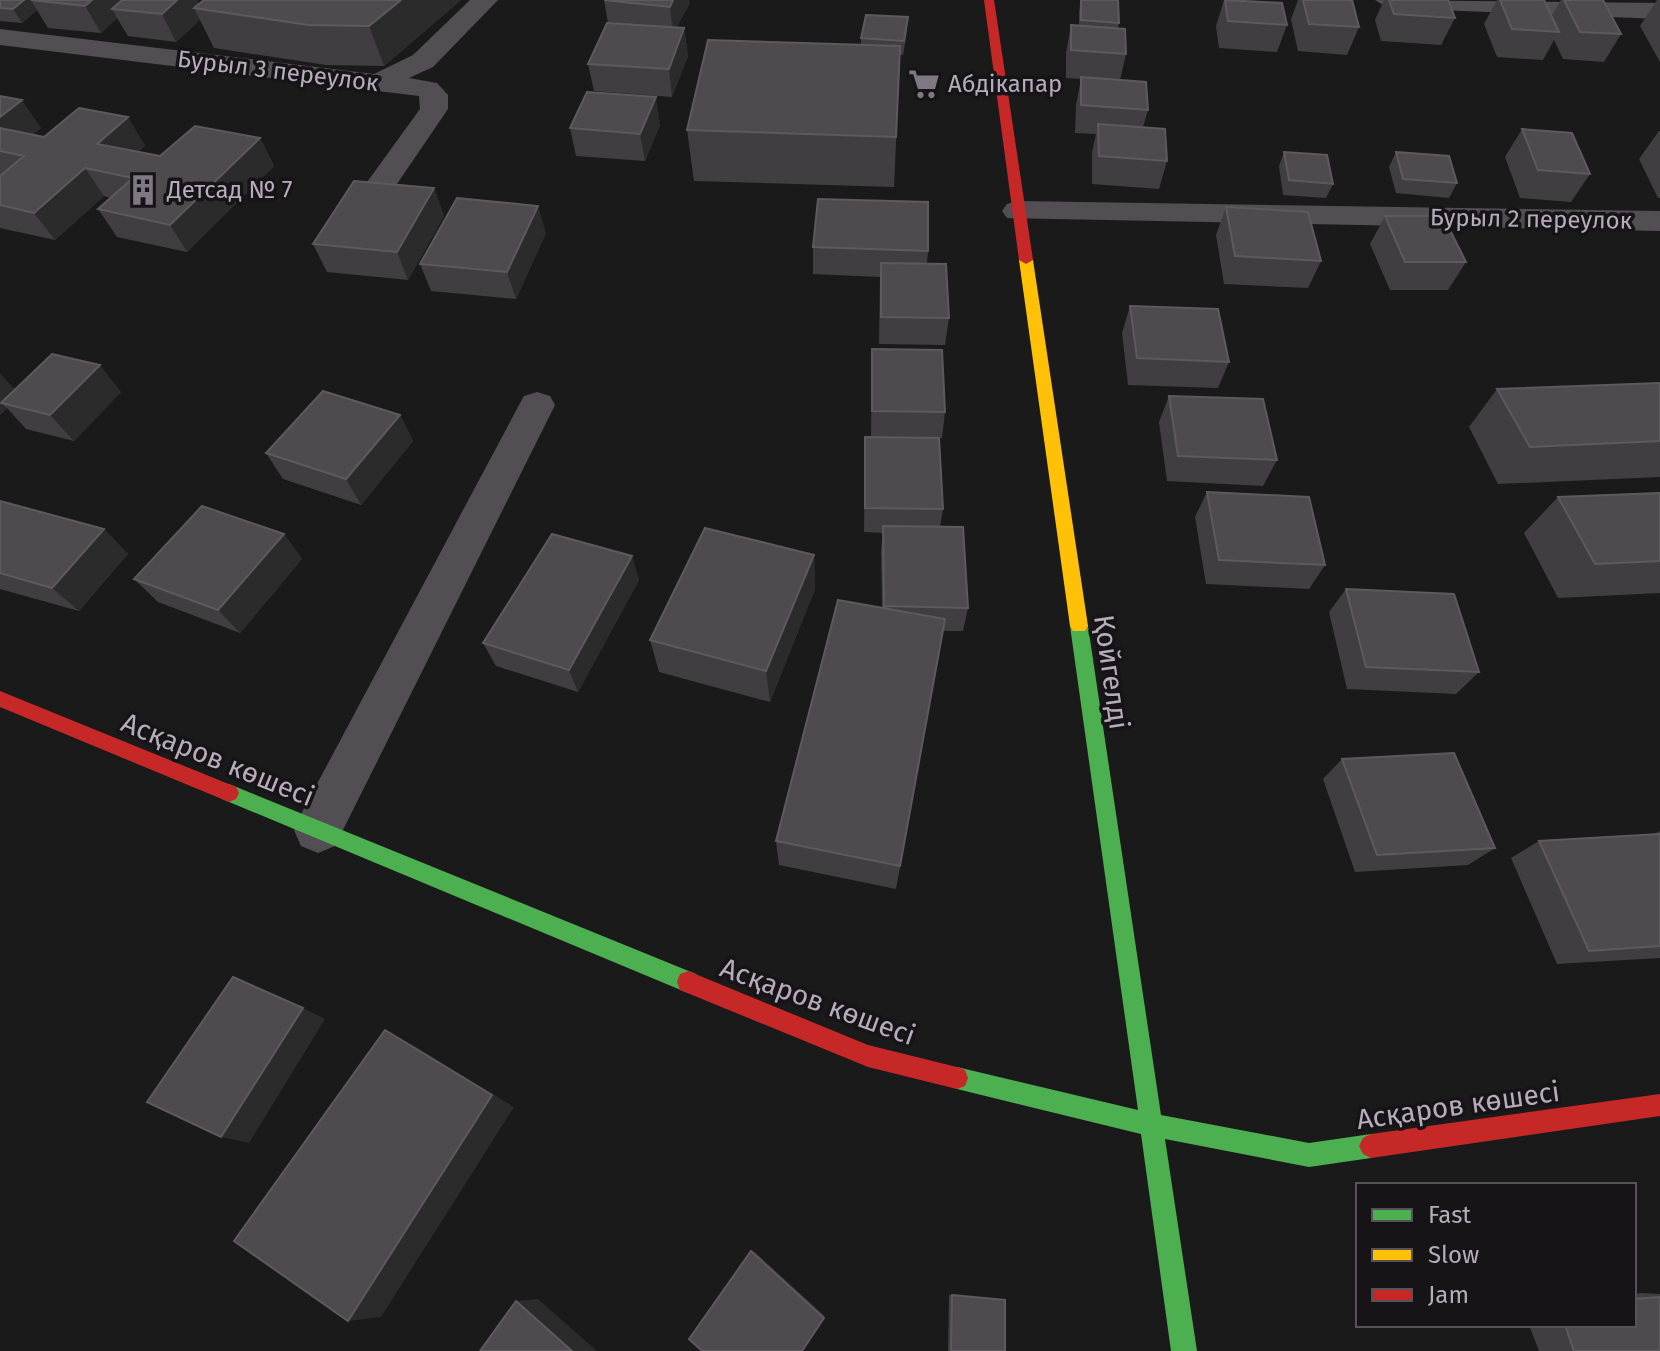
<svg xmlns="http://www.w3.org/2000/svg" width="1660" height="1351" viewBox="0 0 1660 1351" font-family="'Fira Sans',sans-serif">
<style>
.lines{fill:none;stroke-linecap:round;stroke-linejoin:round}
.street{fill:#524e54;fill-rule:evenodd}
.fast{fill:#4caf50;fill-rule:evenodd}
.slow{fill:#ffc107;fill-rule:evenodd}
.jam{fill:#c62828;fill-rule:evenodd}
.wall{fill:#413e41}
.shaded-wall{fill:#2c2b2c}
.building{fill:#4e4a4e;stroke:#5e595f;stroke-width:2}
.labels{text-anchor:middle;stroke-width:7;stroke-linejoin:round;paint-order:stroke}
.far-street-label{font-size:24px;fill:#b7acbb;stroke:#171417}
.far-poi-label{font-size:24px;fill:#b7acbb;stroke:#171417;text-anchor:start}
.street-label{font-size:28px;fill:#b7acbb;stroke:#171417}
</style>
<rect width="100%" height="100%" fill="#1b1a1b"/>
<g class="lines">
<path class="street" d="M470 0H498L433 67 409 78 437 83 448 95V109L384 203H362L357 196 420 109 419 96 0 45V29L374 74 413 55Z
M1375 0 1660 3V19L1388 8Z
M1018 201 1660 211V231L1007 218 1002 211 1007 204Z
M537 392 550 396 555 405 335 846 318 853 301 846 294 830 301 814 519 405 524 396Z"/>
<path class="fast" d="M1079 619 1085 621 1088 626 1161 1115 1309 1143 1371 1134 1379 1138 1383 1146 1379 1154 1371 1158 1309 1167 1165 1139 1197 1351H1171L1141 1134 957 1089 949 1086 946 1078 949 1070 957 1067 1138 1110 1070 626 1073 621Z
M229 784 696 974 699 982 696 990 688 993 222 799 219 793 222 787Z"/>
<path class="slow" d="M1026 256 1033 260 1088 626 1085 631H1073L1070 626 1019 260Z"/>
<path class="jam" d="M984 0H994L1033 260 1026 264 1019 260Z
M0 691 236 787 239 793 236 799 229 802 0 707Z
M688 971 868 1045 957 1067 965 1070 968 1078 965 1086 957 1089 868 1067 680 990 677 982 680 974Z
M1660 1094V1116L1371 1158 1363 1154 1359 1146 1363 1138 1371 1134Z"/>
</g>
<path class="wall" d="M0 0 120 2 122 0H197L199 4 461 0 384 66 326 65 214 48 200 20 176 42 128 36 117 18 101 33 48 28 37 10 22 23 0 21Z
M604 0 690 3 676 28H684L688 56 672 97 594 91 588 64 608 23Z
M1081 0 1119 23 1118 28 1126 54 1120 80 1148 110 1143 127 1167 161 1159 189 1092 184V152L1096 134 1075 133 1076 105 1081 79 1066 78V53L1071 25 1079 26V11Z
M1224 0 1287 25 1277 52 1219 48 1216 26Z
M1298 0H1352L1359 27 1347 55 1298 51 1291 19Z
M1384 0H1448L1455 18 1441 45 1381 41 1375 20Z
M1497 0H1544L1552 16 1561 0H1603L1621 34 1604 62 1563 59 1554 40 1543 60 1497 57 1484 24Z
M1657 0H1660V62L1640 26Z
M907 31 903 55H900L894 187 694 181 687 130 861 45V38Z
M0 96 41 128 33 134 44 137 145 145 138 152 160 156 260 138 274 166 187 252 117 237 98 209 111 198 104 196 55 240 0 228V176L1 175 0 174Z
M660 125 645 161 576 156 570 128Z
M1522 129 1590 174 1571 202 1520 198 1505 157Z
M1659 131H1660V198H1658L1639 159Z
M1284 152 1333 184 1326 198 1283 195 1279 166Z
M1396 152 1457 183 1449 198 1396 193 1389 167Z
M434 188 444 216 408 280 327 272 313 244Z
M1226 207 1321 261 1308 288 1224 284 1216 235Z
M1385 216 1466 262 1448 290H1390L1370 244Z
M546 233 516 299 431 291 420 264Z
M813 247 928 251 927 263 949 318 945 345 879 344 880 277 813 274Z
M1130 306 1229 362 1218 388 1128 385 1122 333Z
M872 349 945 412 942 438H939L943 509 940 527 968 608 963 631H943L896 889 779 865 776 841 882 608 881 550 883 533 864 532 865 437H871Z
M0 374 15 390 121 392 74 441 26 429 7 408 0 415Z
M1660 383V477L1498 484 1469 427 1497 389Z
M1169 396 1277 460 1263 486 1167 481 1159 422Z
M400 415 413 441 361 505 283 479 266 453Z
M1207 492 1325 565 1309 589 1206 584 1195 517Z
M1660 493V593L1558 598 1524 533 1558 497Z
M0 501 104 529 128 554 79 611 0 589Z
M284 534 302 559 240 633 158 602 134 579Z
M814 555 815 589 770 702 659 672 650 640Z
M639 580 578 692 496 666 483 643Z
M1346 589 1479 672 1456 694 1347 689 1329 612Z
M1342 759 1495 848 1468 865 1355 872 1323 779Z
M1660 831V958L1557 964 1511 858 1539 841 1654 834Z
M1641 1293 1660 1294V1351H1539L1529 1325H1634V1294Z
M949 1295 1005 1300V1351H948Z"/>
<path class="shaded-wall" d="M24 0H49H31L37 10 22 23 13 9Z
M92 0H119L125 10 112 9 117 18 101 33 85 6Z
M177 0H197L201 9 194 8 200 20 176 42 162 14Z
M401 0H461L384 66 369 26Z
M673 0H689L690 3 673 34 670 7Z
M684 28 688 56 672 97 669 69Z
M656 97 660 125 645 161 640 134Z
M22 100 41 128 9 153 0 141V117Z
M128 117 145 145 115 172 97 144Z
M260 138 274 166 187 252 170 225Z
M85 168 104 196 55 240 34 213Z
M434 188 444 216 408 280 397 252Z
M538 206 546 233 516 299 507 272Z
M100 365 121 392 74 441 50 415Z
M0 374 20 396 1 403 7 408 0 415Z
M400 415 413 441 361 505 346 479Z
M104 529 128 554 79 611 52 588Z
M284 534 302 559 240 633 218 610Z
M814 555 815 589 770 702 766 671Z
M632 556 639 580 578 692 569 670Z
M303 1008 325 1019 249 1143 221 1137Z
M385 1030 413 1045 514 1107 381 1317 348 1321Z
M751 1251 755 1252 824 1315V1318Z
M538 1299 597 1351H572L516 1301Z"/>
<path class="building" d="M0 0H24L13 9 0 8Z
M31 0H92L85 6Z
M122 0H177L162 14 112 9Z
M204 0H401L369 26 309 25 194 8Z
M604 0H673L670 7Z
M1081 0H1118L1119 23 1081 20Z
M1225 0 1282 3 1287 25 1228 21Z
M1303 0H1352L1359 27 1309 24Z
M1389 0H1448L1455 18 1394 14Z
M1500 0H1544L1559 32 1512 29Z
M1564 0H1603L1621 34 1580 32Z
M866 15 908 17 904 41 861 38Z
M607 23 684 28 669 69 588 64Z
M1071 25 1125 29 1126 54 1071 50Z
M708 40 900 46 896 137 687 130Z
M1081 77 1146 82 1148 110 1081 105Z
M587 92 656 97 640 134 570 128Z
M0 96 22 100 0 117Z
M79 108 128 117 97 144 160 156 195 126 260 138 170 225 98 209 133 178 85 168 34 213 0 205V176L24 156 0 151V128L44 137Z
M1098 124 1165 129 1167 161 1099 156Z
M1522 129 1572 133 1590 174 1538 170Z
M1284 152 1327 155 1333 184 1289 180Z
M1396 152 1449 156 1457 183 1403 179Z
M354 181 434 188 397 252 313 244Z
M457 198 538 206 507 272 420 264Z
M818 199 928 202V251L813 247Z
M1226 207 1308 212 1321 261 1235 256Z
M1385 216H1443L1466 262H1405Z
M881 263 946 264 949 318 881 317Z
M1130 306 1218 309 1229 362 1137 358Z
M872 349 942 350 945 412 872 411Z
M52 354 100 365 50 415 1 403Z
M1660 383V441L1530 447 1497 389Z
M323 391 400 415 346 479 266 453Z
M1169 396 1263 399 1277 460 1178 456Z
M865 437 939 438 943 509 865 508Z
M1207 492 1309 497 1325 565 1219 560Z
M1660 493V561L1595 564 1558 497Z
M0 501 104 529 52 588 0 573Z
M202 506 284 534 218 610 134 579Z
M883 526 963 527 968 608 884 606Z
M705 528 814 555 766 671 650 640Z
M552 534 632 556 569 670 483 643Z
M1346 589 1454 594 1479 672 1366 667Z
M838 600 945 619 900 866 776 841Z
M1454 753 1495 848 1377 855 1342 759Z
M1660 834V946L1589 951 1539 841Z
M233 977 303 1008 221 1137 147 1102Z
M385 1030 492 1095 348 1321 234 1241Z
M751 1251 824 1318 802 1351H702L689 1339Z
M952 1295 1005 1300V1351H951Z
M1660 1297V1351H1574L1565 1325H1634V1299Z
M516 1301 572 1351H480Z"/>
<defs>
<symbol id="supermarket-bare" viewBox="-9 -9 18 18"><path d="M-6-5.5h2.5l.6 2H6L4.5 2H-2.5L-4.4-4H-6ZM-1.5 3.2a1.3 1.3 0 1 0 .1 0ZM3 3.2a1.3 1.3 0 1 0 .1 0Z" fill="#807983" stroke="#171417" stroke-width="2.5" paint-order="stroke"/></symbol>
<symbol id="building-bare" viewBox="-9 -9 18 18"><path d="M-4-6H4V6H1V3H-1V6H-4ZM-2.5-4.3h1.7v1.8h-1.7ZM.8-4.3h1.7v1.8H.8ZM-2.5-1h1.7V.8h-1.7ZM.8-1h1.7V.8H.8Z" fill="#807983" stroke="#171417" stroke-width="2.5" paint-order="stroke"/></symbol>
</defs>
<g fill-rule="evenodd">
<use href="#supermarket-bare" x="902" y="62" width="44" height="44"/>
<use href="#building-bare" x="121" y="168" width="44" height="44"/>
</g>
<g class="labels">
<g class="far-street-label">
<text transform="translate(278 71) rotate(7)" y="8">Бурыл 3 переулок</text>
<text transform="translate(1531 219) rotate(1)" y="8">Бурыл 2 переулок</text>
</g>
<g class="far-poi-label">
<text x="948" y="92">Абдiкапар</text>
<text x="167" y="198">Детсад № 7</text>
</g>
<g class="street-label">
<text transform="translate(1112 672) rotate(82)" y="10">Қойгелді</text>
<text transform="translate(218 759) rotate(22)" y="10">Асқаров көшесі</text>
<text transform="translate(818 1001) rotate(20)" y="10">Асқаров көшесі</text>
<text transform="translate(1458 1105) rotate(-8)" y="10">Асқаров көшесі</text>
</g>
</g>
<rect x="1356" y="1183" width="280" height="144" fill="#171417" stroke="#575159" stroke-width="2"/>
<rect x="1372" y="1209" width="40" height="12" fill="#4caf50" stroke="#575159" stroke-width="2"/>
<text x="1428" y="1223" font-size="24" fill="#b7acbb">Fast</text>
<rect x="1372" y="1249" width="40" height="12" fill="#ffc107" stroke="#575159" stroke-width="2"/>
<text x="1428" y="1263" font-size="24" fill="#b7acbb">Slow</text>
<rect x="1372" y="1289" width="40" height="12" fill="#c62828" stroke="#575159" stroke-width="2"/>
<text x="1428" y="1303" font-size="24" fill="#b7acbb">Jam</text>
</svg>
